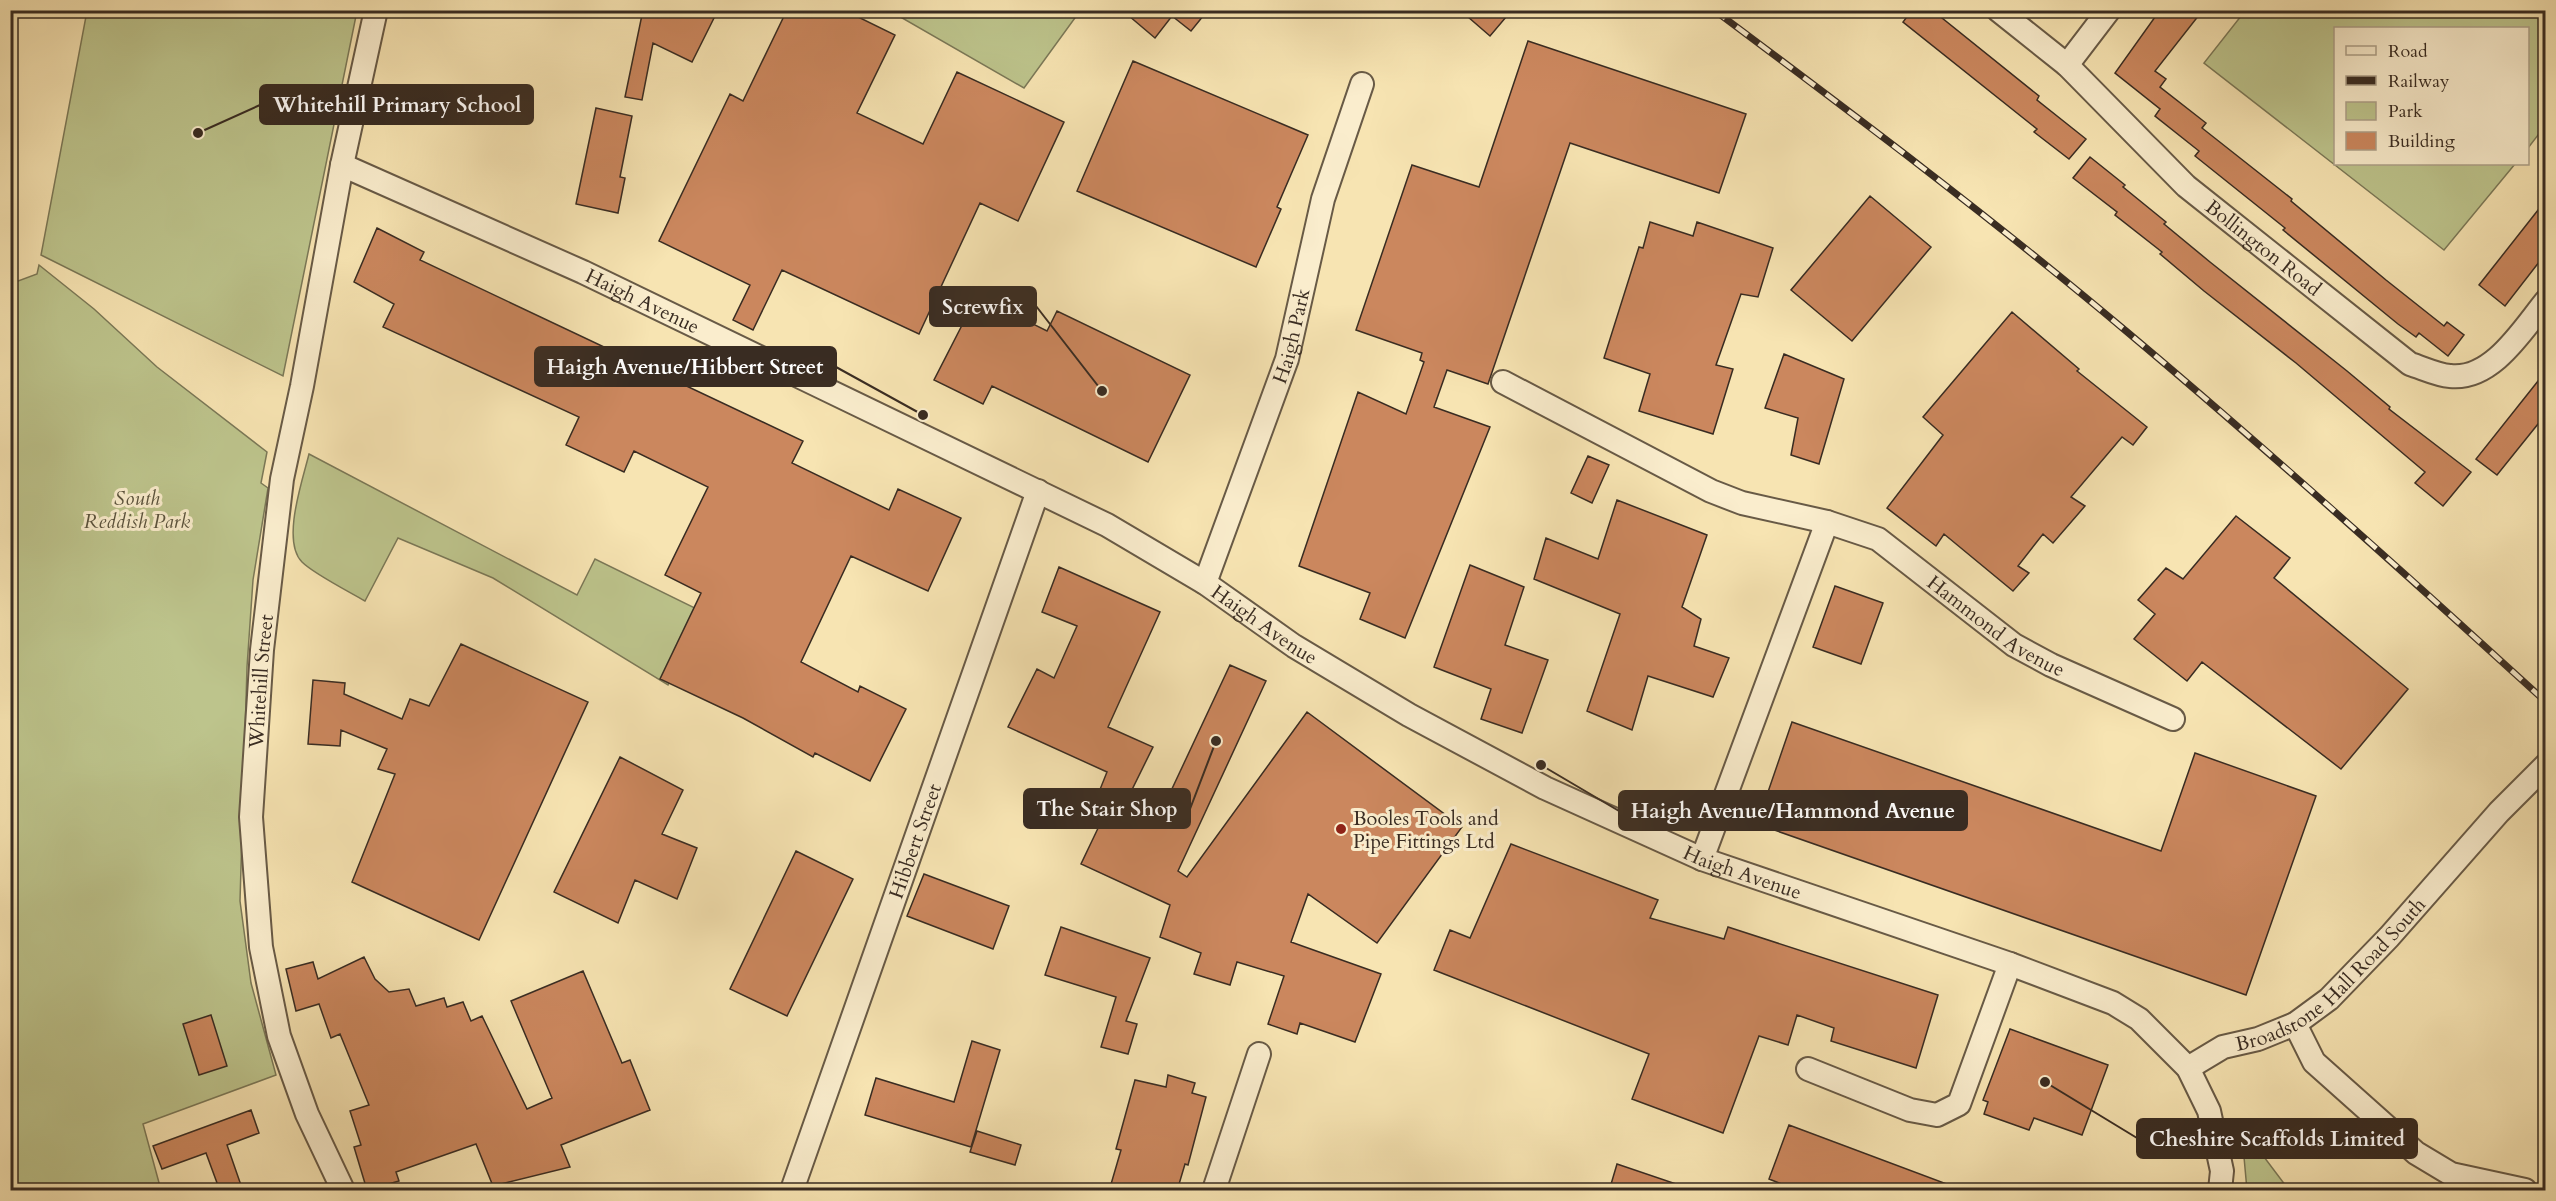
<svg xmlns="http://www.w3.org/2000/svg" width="2556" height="1201" viewBox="0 0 2556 1201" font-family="Cardo,serif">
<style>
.green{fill:#bdc48c;stroke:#7b7857;stroke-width:1.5}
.building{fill:#cb875e;stroke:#392c22;stroke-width:1.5}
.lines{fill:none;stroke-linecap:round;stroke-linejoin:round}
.street-casing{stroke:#685a46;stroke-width:26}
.street{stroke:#faedcd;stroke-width:22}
.rail-casing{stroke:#392c22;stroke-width:7}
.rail{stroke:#faedcd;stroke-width:4.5;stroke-dasharray:14;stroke-linecap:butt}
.poi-dot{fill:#8f2418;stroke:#faedcd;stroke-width:2}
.labels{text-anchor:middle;stroke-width:6;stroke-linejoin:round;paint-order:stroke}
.street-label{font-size:20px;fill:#392c22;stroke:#faedcd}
.park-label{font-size:20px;font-style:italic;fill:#5a523c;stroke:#faedcd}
.poi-label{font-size:20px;fill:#392c22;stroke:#faedcd;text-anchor:start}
.leader{fill:none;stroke:#392c22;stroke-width:2}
.callout-dot{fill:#392c22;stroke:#faedcd;stroke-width:2}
.callout{fill:#392c22;stroke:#392c22;stroke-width:2}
.callout-label{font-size:21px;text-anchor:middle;font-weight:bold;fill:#fff}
</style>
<rect width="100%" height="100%" fill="#f7e4b2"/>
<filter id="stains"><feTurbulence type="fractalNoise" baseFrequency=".00333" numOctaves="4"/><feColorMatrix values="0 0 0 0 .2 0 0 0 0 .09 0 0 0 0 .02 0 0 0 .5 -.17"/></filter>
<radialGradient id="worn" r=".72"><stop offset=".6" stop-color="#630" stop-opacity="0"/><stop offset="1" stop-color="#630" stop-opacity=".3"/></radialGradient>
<path class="green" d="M87 11H357L283 376 41 255Z
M890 11H1080L1024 88Z
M2245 11H2545V126L2528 148V28H2336V164H2515L2444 250 2204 63Z
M39 265 94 309 157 367 267 452 261 483 268 488 253 580 247 667 240 901 251 983 276 1075 143 1124 161 1190H11L10 284 37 274Z
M309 454 577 595 595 559 701 611 668 685 493 578 398 538 365 601C348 591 314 574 302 562 281 541 303 479 309 454Z
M2255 1145 2289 1190H2247L2244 1157Z"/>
<path class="building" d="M643 10H718L692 62 653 43 642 100 625 97Z
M787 10H844L895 35 857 113 923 144 957 72 1064 122 1018 221 980 203 919 334 782 270 753 330 733 320 750 285 659 241 730 94 743 101Z
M1122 10H1208L1191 31 1172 16 1155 38Z
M1460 10H1512L1490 36Z
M1912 10H1932L2039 96 2037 100 2086 139 2069 159 2034 132 2037 129 1903 22Z
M2160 10H2203L2155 71 2166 79 2160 87 2206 123 2202 128 2292 199 2291 201 2386 280 2444 326 2447 322 2464 335 2448 356 2419 333 2416 337 2398 324 2283 230 2285 228 2195 156 2199 151 2155 116 2160 109 2115 73Z
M1528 41 1746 114 1719 193 1570 143 1488 384 1447 370 1434 407 1490 427 1405 638 1360 619 1370 593 1299 566 1358 392 1406 414 1424 362 1420 360 1422 353 1356 330 1412 165 1479 187Z
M1133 61 1308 135 1277 207 1281 209 1256 267 1077 191Z
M596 108 632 116 620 177 625 178 618 213 576 204Z
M2090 157 2125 185 2123 187 2166 222 2164 224 2210 262 2347 371 2390 407 2389 409 2471 472 2443 506 2415 483 2425 472 2296 363 2204 291 2160 254 2162 252 2115 215 2117 212 2073 178Z
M1870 196 1931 247 1852 341 1791 290Z
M2546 200V253L2505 306 2479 285Z
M1650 222 1693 236 1697 222 1773 248 1758 297 1741 294 1716 365 1733 369 1713 434 1639 411 1650 374 1604 358 1639 247 1643 248Z
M377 228 424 252 420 260 803 441 792 463 889 510 898 489 961 518 928 591 851 556 801 662 858 692 860 686 906 709 870 781 815 753 813 757 743 718 660 679 701 593 665 575 708 487 634 451 624 472 566 445 579 417 383 327 394 304 354 282Z
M977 296 1047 331 1057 311 1190 375 1148 462 992 386 983 404 934 380Z
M2012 312 2079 369 2077 371 2147 427 2133 445 2122 437 2071 497 2085 506 2053 543 2043 534 2018 566 2029 573 2013 591 1944 534 1936 546 1887 508 1943 435 1923 417Z
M1784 354 1844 379 1819 464 1791 455 1798 418 1765 408Z
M2546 371V414L2497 475 2476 459Z
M1588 456 1609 465 1592 503 1571 493Z
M1617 500 1707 535 1682 607 1701 619 1694 646 1729 658 1713 697 1648 676 1632 730 1587 711 1620 614 1534 579 1546 538 1598 559Z
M2236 516 2290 558 2274 578 2408 689 2341 769 2202 662 2187 681 2134 639 2155 614 2138 600 2166 568 2183 579Z
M1470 565 1524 587 1505 645 1548 660 1522 733 1481 719 1491 689 1434 667Z
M1059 567 1160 612 1108 727 1153 747 1123 808 1155 825 1230 665 1266 681 1178 871 1187 877 1307 712 1462 827 1377 943 1308 894 1291 942 1381 974 1355 1042 1300 1023 1297 1034 1268 1024 1284 976 1237 962 1230 985 1194 974 1201 953 1160 937 1170 905 1081 864 1101 822 1091 812 1107 772 1008 727 1037 669 1054 678 1077 626 1042 612Z
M1835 586 1883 603 1861 664 1813 647Z
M461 644 588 702 479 940 352 882 395 774 378 769 387 749 341 730 340 746 308 744 313 680 345 683 344 694 402 719 410 699 429 706Z
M1792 722 2161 851 2195 753 2316 796 2246 995 1757 824Z
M620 757 683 790 662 834 697 848 677 899 635 880 618 923 554 892Z
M1511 844 1658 900 1650 918 1724 939 1728 927 1938 995 1916 1068 1831 1041 1834 1028 1797 1015 1788 1045 1759 1036 1723 1133 1632 1099 1649 1054 1434 970 1450 930 1470 938Z
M796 851 853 879 787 1016 730 989Z
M924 874 1009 906 993 949 907 916Z
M1061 927 1150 958 1126 1021 1137 1024 1128 1054 1101 1047 1116 997 1045 975Z
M364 957 375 979 389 992 409 989 416 1006 444 998 447 1007 463 1002 471 1021 482 1016 527 1109 552 1098 511 1001 583 971 622 1063 630 1060 650 1110 561 1145 570 1167 493 1186 476 1144 396 1172 399 1181 367 1190 354 1147 361 1145 350 1111 369 1105 340 1034 331 1038 319 1004 296 1011 286 969 313 962 318 979Z
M211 1015 227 1066 199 1075 183 1024Z
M2010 1029 2108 1065 2082 1135 2034 1118 2029 1130 1984 1114 1988 1102 1983 1100Z
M972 1041 1000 1050 971 1147 865 1115 876 1078 954 1102Z
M1168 1075 1195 1083 1192 1093 1206 1097 1188 1165 1185 1164 1177 1191H1109L1121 1150 1116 1149 1135 1080 1166 1087Z
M251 1110 259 1133 227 1145 243 1191H220L206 1153 162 1169 153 1146Z
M1789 1125 1960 1189V1191H1799L1769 1179Z
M977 1131 1021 1145 1015 1165 970 1152Z
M1617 1164 1685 1187V1191H1609Z"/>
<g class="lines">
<defs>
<g id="street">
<path id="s1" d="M1998 10 2067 65 2186 186 2410 364C2423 368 2437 375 2450 376 2492 381 2523 329 2546 301"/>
<path d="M2067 65 2109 10"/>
<path id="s2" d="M342 165 583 272 1107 525 1205 583 1294 646 1409 715 1545 788 1702 859 2010 964 2113 1003 2139 1019 2188 1068 2209 1111 2222 1171 2220 1190"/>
<path id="s3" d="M1503 382 1711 491 1742 503 1827 522 1878 539 2014 645 2051 665 2173 719"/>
<path id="s4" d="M1205 583 1287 359 1323 199 1362 84"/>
<path d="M1702 859 1827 522"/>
<path d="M2295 1024 2314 1062 2416 1153 2451 1174 2525 1190"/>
<path id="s5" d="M2188 1068 2223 1047 2258 1039 2295 1024 2329 999 2389 937 2499 812 2546 765"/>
<path d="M1808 1069 1910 1110 1937 1115 1959 1104 2010 964"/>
<path id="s6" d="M343 1190 307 1114 279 1036 261 947 251 817 262 650 282 479 302 386 342 165 376 10"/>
<path id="s7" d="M792 1190 1038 491"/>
<path d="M1214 1190 1259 1054"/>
</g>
</defs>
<use href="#street" class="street-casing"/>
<use href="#street" class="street"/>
<defs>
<path id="rail" d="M1714 10C1853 114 1993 219 2126 331 2269 451 2408 576 2546 702"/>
</defs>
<use href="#rail" class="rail-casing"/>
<use href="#rail" class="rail"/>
</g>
<circle class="poi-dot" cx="1341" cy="829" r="6"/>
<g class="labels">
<g class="street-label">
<text dy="7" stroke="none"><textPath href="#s1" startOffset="357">Bollington Road</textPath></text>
<text dy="7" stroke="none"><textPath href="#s2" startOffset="330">Haigh Avenue</textPath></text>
<text dy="7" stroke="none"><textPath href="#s4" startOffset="262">Haigh Park</textPath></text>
<text dy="7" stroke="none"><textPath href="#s2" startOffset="1032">Haigh Avenue</textPath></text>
<text dy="7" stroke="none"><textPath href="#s3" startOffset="556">Hammond Avenue</textPath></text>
<text dy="7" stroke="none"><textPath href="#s6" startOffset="524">Whitehill Street</textPath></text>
<text dy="7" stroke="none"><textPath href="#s7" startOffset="370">Hibbert Street</textPath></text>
<text dy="7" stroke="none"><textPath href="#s2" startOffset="1572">Haigh Avenue</textPath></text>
<text dy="7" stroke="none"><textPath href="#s5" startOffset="174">Broadstone Hall Road South</textPath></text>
</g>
<g class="park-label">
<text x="137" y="505">South<tspan x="137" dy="23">Reddish Park</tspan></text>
</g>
<g class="poi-label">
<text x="1353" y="825">Booles Tools and<tspan x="1353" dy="23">Pipe Fittings Ltd</tspan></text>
</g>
</g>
<path class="leader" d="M198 133L260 105M1102 391L1036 306M923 415L836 367M1216 741L1190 809M1541 765L1619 811M2045 1082L2137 1138"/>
<g class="callout-dot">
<circle cx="198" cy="133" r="6"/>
<circle cx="1102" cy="391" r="6"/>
<circle cx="923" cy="415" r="6"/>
<circle cx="1216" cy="741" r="6"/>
<circle cx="1541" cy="765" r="6"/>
<circle cx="2045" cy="1082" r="6"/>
</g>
<g class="callout">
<rect x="260" y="85" width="273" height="39" rx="6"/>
<rect x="930" y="287" width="106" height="39" rx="6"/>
<rect x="535" y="347" width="301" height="39" rx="6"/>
<rect x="1024" y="789" width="166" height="39" rx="6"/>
<rect x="1619" y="791" width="348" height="39" rx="6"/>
<rect x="2137" y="1119" width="280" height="39" rx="6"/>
</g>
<g class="callout-label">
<text x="397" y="112">Whitehill Primary School</text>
<text x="983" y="314">Screwfix</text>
<text x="685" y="374">Haigh Avenue/Hibbert Street</text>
<text x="1107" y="816">The Stair Shop</text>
<text x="1793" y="818">Haigh Avenue/Hammond Avenue</text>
<text x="2277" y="1146">Cheshire Scaffolds Limited</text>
</g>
<rect width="2556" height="1201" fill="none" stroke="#f7e4b2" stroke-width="36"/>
<rect x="12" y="12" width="2532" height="1177" fill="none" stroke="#392c22" stroke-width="3"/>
<rect x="18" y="18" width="2520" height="1165" fill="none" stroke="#392c22" stroke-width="1.5"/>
<rect x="2334" y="27" width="195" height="138" fill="#faedcd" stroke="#ada089" stroke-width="1.5"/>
<rect x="2346" y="46" width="30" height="9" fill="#faedcd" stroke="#ada089" stroke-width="1.5"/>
<text x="2388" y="57" font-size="18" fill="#392c22">Road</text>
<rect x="2346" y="76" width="30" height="9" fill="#392c22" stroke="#ada089" stroke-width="1.5"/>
<text x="2388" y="87" font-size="18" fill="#392c22">Railway</text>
<rect x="2346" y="102" width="30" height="18" fill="#bdc48c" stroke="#ada089" stroke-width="1.5"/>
<text x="2388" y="117" font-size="18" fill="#392c22">Park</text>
<rect x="2346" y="132" width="30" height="18" fill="#cb875e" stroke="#ada089" stroke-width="1.5"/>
<text x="2388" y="147" font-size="18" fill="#392c22">Building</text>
<rect width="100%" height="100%" filter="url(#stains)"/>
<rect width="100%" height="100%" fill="url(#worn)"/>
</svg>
